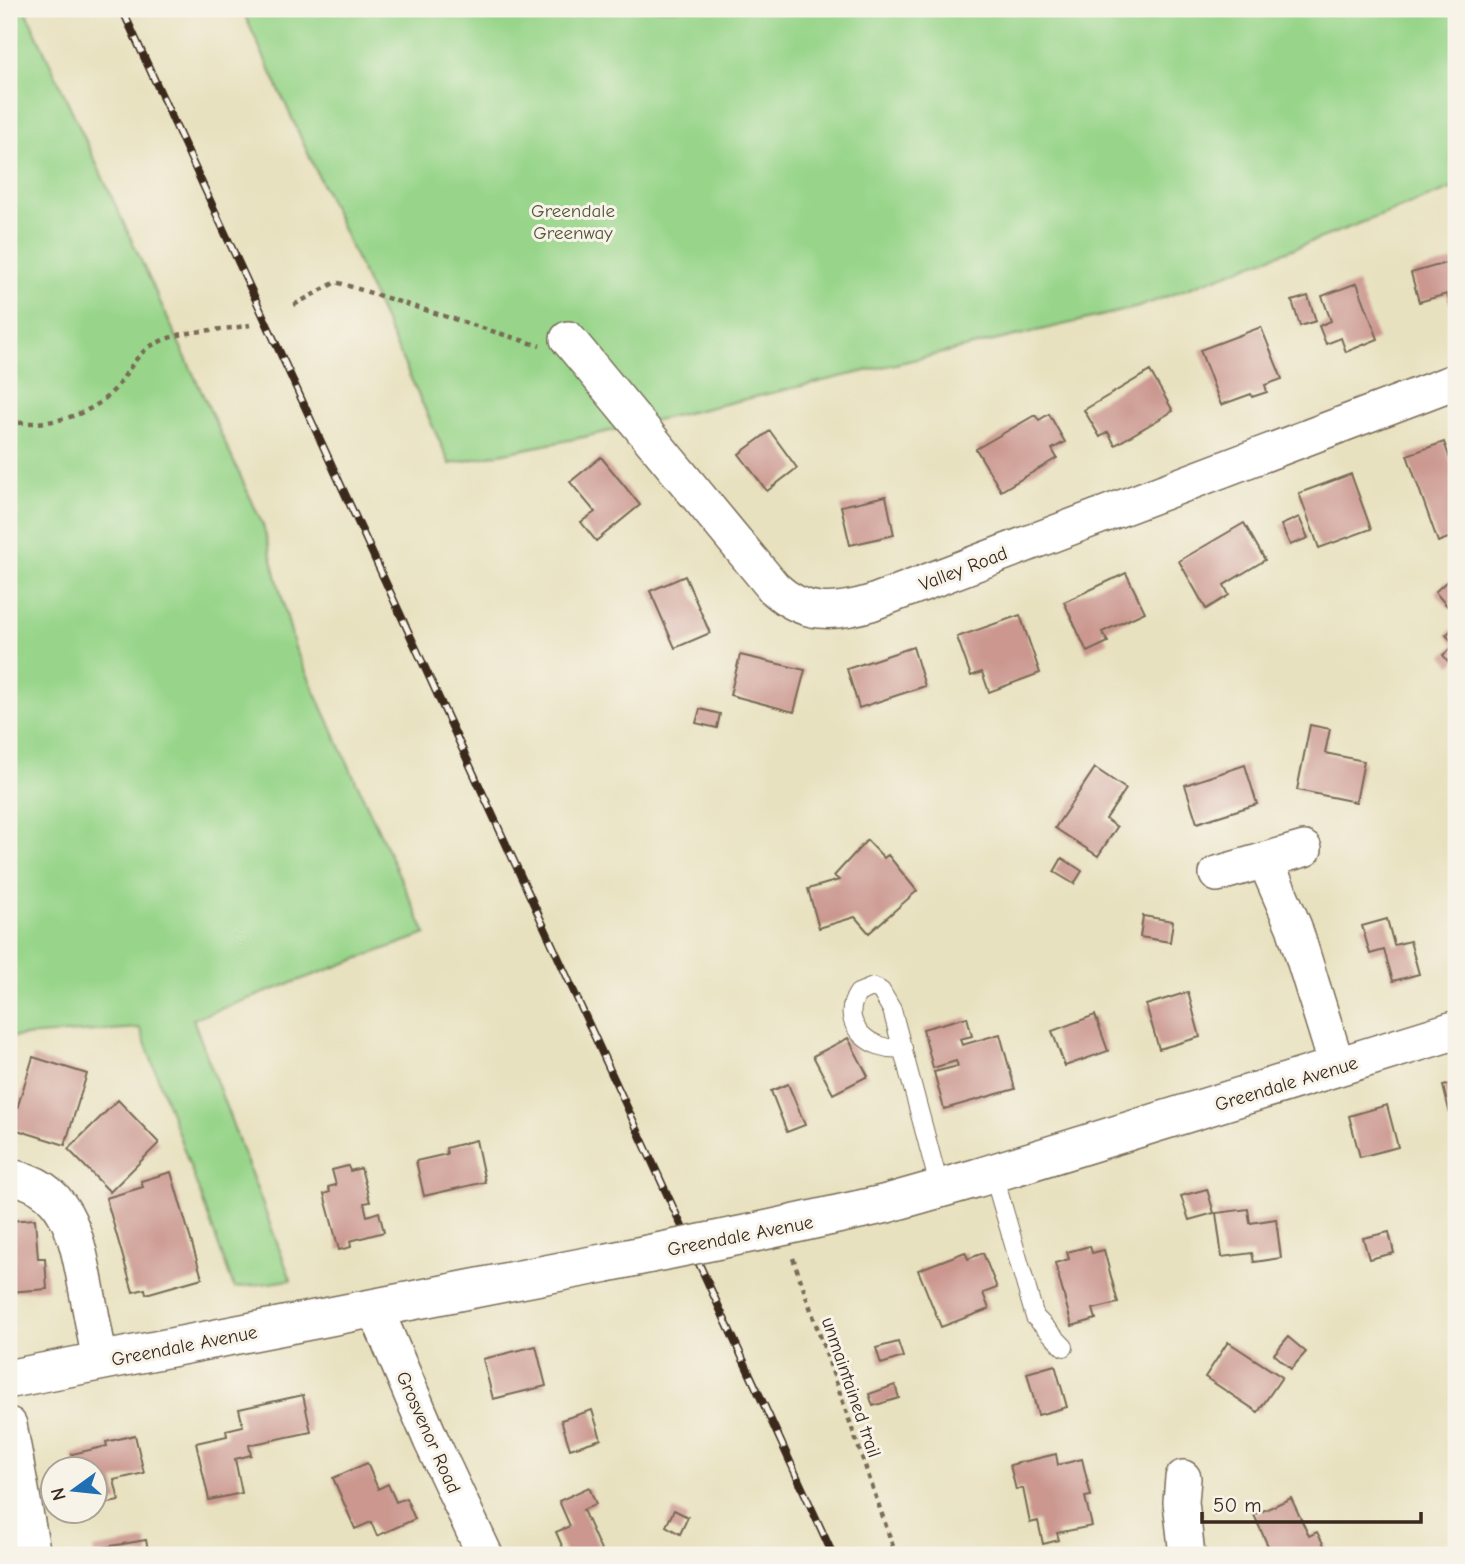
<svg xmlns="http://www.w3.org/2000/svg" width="1465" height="1564" viewBox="0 0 1465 1564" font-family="'Comic Neue',sans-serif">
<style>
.green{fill:#98d58a;stroke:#6a8054;stroke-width:2}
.building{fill:#cb978f}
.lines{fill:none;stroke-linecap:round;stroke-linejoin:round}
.lane-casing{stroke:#786a56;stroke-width:20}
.street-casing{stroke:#786a56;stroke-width:38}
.secondary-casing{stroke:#786a56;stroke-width:41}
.path{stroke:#786a56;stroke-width:4.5;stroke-dasharray:5 5;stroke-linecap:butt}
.lane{stroke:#fff;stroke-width:18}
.street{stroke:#fff;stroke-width:35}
.secondary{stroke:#fff;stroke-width:38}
.rail-casing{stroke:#3b2a1e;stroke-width:8}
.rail{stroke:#f7f3e8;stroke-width:5;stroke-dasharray:16;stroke-linecap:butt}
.secondary-bridge-casing{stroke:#786a56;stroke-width:41;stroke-linecap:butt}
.secondary-bridge{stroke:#fff;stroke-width:38}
.labels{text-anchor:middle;stroke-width:6;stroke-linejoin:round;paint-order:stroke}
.park-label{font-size:19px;fill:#525539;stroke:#f7f3e8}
.street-label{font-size:19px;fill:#3b2a1e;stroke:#f7f3e8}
</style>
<rect width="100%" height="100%" fill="#f7f3e8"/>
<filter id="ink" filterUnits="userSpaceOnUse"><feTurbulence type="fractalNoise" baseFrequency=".0143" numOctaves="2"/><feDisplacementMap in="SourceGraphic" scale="14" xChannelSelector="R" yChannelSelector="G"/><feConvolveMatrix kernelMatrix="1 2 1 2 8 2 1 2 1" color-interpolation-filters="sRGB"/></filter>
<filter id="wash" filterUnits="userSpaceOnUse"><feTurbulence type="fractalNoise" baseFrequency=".00686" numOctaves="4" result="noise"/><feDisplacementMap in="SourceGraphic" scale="28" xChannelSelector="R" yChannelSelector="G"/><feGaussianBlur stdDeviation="1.57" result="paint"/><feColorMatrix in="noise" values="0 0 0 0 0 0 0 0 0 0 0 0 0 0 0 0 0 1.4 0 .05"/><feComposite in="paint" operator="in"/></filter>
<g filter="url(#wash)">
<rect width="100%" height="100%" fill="#e8e1bf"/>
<path class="green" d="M9 9H25L263 525 295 648 426 934 193 1019 291 1280 234 1288 140 1028 9 1037Z
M242 9H1456V187L1139 307 584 437 450 464Z"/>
<g id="blocks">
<path class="building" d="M1456 260V305L1451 307 1447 294 1419 302 1411 273Z
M1357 283 1378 339 1346 352 1341 338 1326 344 1319 326 1331 321 1322 296Z
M1308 296 1316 321 1300 326 1292 301Z
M1261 327 1282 379 1265 385 1267 392 1252 397 1251 394 1221 405 1200 350Z
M1150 371 1173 411 1115 445 1108 432 1100 437 1084 410Z
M1049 414 1065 442 1052 449 1057 458 1001 491 976 449 1035 415 1039 420Z
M770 431 797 468 767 491 739 454Z
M1444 442 1453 467 1456 465V535L1438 542 1407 455Z
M601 457 640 505 596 541 581 522 595 512 570 482Z
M1351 474 1371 529 1319 548 1299 493Z
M886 496 894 535 850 545 841 506Z
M1299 517 1308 538 1290 545 1281 525Z
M1244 523 1265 560 1224 585 1229 595 1206 609 1179 561Z
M1126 573 1145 612 1102 632 1108 642 1087 652 1064 602Z
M685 576 710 633 675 648 650 591Z
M1447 581 1456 592V602L1449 608 1435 592Z
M1020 615 1040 673 989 692 982 672 971 676 957 637Z
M1456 626V661L1451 665 1443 655 1455 645 1446 635Z
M913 647 925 686 859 708 847 669Z
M740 655 805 670 794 712 730 695Z
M700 709 720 714 717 728 696 723Z
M1310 725 1330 729 1325 753 1364 761 1356 802 1297 790Z
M1245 765 1257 804 1197 823 1185 785Z
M1095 768 1126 789 1106 819 1117 827 1098 856 1055 828Z
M867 840 884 858 888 855 917 891 869 933 855 917 819 928 808 889 839 880 834 876Z
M1062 858 1082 871 1074 884 1054 872Z
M1143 916 1173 921 1170 942 1140 937Z
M1387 919 1394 945 1410 941 1419 974 1393 981 1384 950 1370 954 1362 926Z
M1188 992 1200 1037 1159 1049 1146 1005Z
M1095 1015 1108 1051 1065 1066 1052 1031Z
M967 1017 972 1036 960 1039 962 1045 1000 1034 1015 1089 944 1109 934 1072 958 1066 956 1061 933 1068 923 1029Z
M848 1038 868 1076 833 1094 813 1056Z
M33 1057 87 1074 65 1145 11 1128Z
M1456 1083V1134H1455L1443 1086Z
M788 1084 805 1125 787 1132 771 1091Z
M118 1100 159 1143 110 1192 68 1149Z
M1387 1105 1398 1147 1360 1157 1349 1116Z
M476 1140 485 1182 424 1196 416 1161 447 1154 446 1148Z
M348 1166 350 1171 361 1168 370 1202 364 1203 367 1216 379 1212 384 1232 350 1241 351 1247 339 1250 324 1194 330 1192 328 1187 336 1185 332 1170Z
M171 1172 202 1278 146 1294 145 1289 133 1292 106 1198 143 1187 141 1181Z
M1207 1189 1214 1213 1189 1220 1181 1196Z
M1248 1209 1250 1223 1276 1219 1281 1258 1254 1262 1252 1253 1222 1257 1216 1213Z
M35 1219 38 1258H45L47 1289 9 1292V1221Z
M1389 1232 1394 1253 1369 1259 1363 1238Z
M1090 1246 1092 1253 1104 1250 1118 1303 1093 1309 1096 1319 1072 1326 1055 1263 1069 1259 1067 1252Z
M965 1252 968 1259 983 1253 997 1288 983 1293 989 1309 941 1327 918 1270Z
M1288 1337 1306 1352 1291 1369 1274 1354Z
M898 1342 903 1357 881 1364 876 1348Z
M1228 1342 1282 1377 1258 1412 1205 1377Z
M536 1346 546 1386 493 1399 483 1359Z
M1055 1365 1067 1407 1038 1415 1027 1373Z
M895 1385 899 1398 873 1406 869 1394Z
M303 1395 311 1432 249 1445 251 1455 235 1459 242 1493 209 1500 196 1443 227 1436 226 1430 243 1426 239 1409Z
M592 1410 601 1439 570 1449 561 1420Z
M135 1435 144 1473 114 1480 119 1501 94 1506V1470H76L72 1454 107 1446 106 1442Z
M1056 1454 1058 1465 1082 1459 1091 1496 1085 1497 1092 1526 1057 1533 1059 1540 1043 1544 1038 1521 1030 1523 1023 1488 1016 1490 1010 1465Z
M367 1463 378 1489 388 1484 396 1502 406 1498 415 1519 377 1536 371 1522 355 1529 333 1478Z
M589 1487 596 1504 583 1510 603 1555H566L556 1532 570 1526 559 1501Z
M1291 1498 1309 1536 1317 1532 1325 1547 1309 1555H1255L1254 1552 1268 1546 1254 1515Z
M674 1510 688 1517 680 1534 666 1526Z
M146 1540 149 1555H94L93 1549Z"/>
</g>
</g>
<g filter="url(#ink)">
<use href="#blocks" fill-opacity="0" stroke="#786a56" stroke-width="2"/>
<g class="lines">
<defs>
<path id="lane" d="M903 1048C872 1053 837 1024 858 993L873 987 881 991 892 1010 940 1189
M993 1173 1035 1317 1064 1347"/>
<path id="street" d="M568 339 774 588C804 616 834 614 871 603L1456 381
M1265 860 1294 927 1337 1066
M1217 874 1304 849
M9 1177C66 1184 76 1234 85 1281 90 1308 95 1335 100 1361
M375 1308 431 1440 485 1555
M9 1425 33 1555
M1183 1478 1181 1502 1187 1555"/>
<path id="secondary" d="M757 1232 885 1204 977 1178 1456 1030
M9 1379 605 1263"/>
</defs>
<use href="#lane" class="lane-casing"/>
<use href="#street" class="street-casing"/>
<use href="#secondary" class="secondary-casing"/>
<path class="path" d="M294 305 336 282 540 346
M9 422C46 426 86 419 113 391 127 376 133 357 151 346 182 328 217 332 250 325
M793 1258 896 1555"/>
<use href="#lane" class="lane"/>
<use href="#street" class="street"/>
<use href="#secondary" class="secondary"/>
<defs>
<path id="rail" d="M122 9 833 1555"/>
</defs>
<use href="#rail" class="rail-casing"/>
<use href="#rail" class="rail"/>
<defs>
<path id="secondary-bridge" d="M605 1263 757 1232"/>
</defs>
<use href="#secondary-bridge" class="secondary-bridge-casing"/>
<use href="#secondary-bridge" class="secondary-bridge"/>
</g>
</g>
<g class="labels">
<g class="park-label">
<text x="573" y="217">Greendale<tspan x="573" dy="22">Greenway</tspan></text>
</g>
<g class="street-label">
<text transform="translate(963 568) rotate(-21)" y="7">Valley Road</text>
<text transform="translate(1286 1083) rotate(-17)" y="7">Greendale Avenue</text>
<text transform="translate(740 1235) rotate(-11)" y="7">Greendale Avenue</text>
<text transform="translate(184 1345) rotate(-11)" y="7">Greendale Avenue</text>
<text transform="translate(852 1387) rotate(71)" y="7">unmaintained trail</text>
<text transform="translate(429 1432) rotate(66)" y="7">Grosvenor Road</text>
</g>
</g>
<rect width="1465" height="1564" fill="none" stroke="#f7f3e8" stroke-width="35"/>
<g transform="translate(74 1490) rotate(255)"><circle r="33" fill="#f7f3e8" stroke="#aca397" stroke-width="2"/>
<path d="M0-5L12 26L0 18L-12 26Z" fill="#1f6fb2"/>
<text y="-10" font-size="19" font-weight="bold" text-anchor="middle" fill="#3b2a1e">N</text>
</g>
<path d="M1202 1512v10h219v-10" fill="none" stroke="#3b2a1e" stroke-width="3.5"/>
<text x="1213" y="1512" font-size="21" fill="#3b2a1e" stroke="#f7f3e8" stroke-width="5" paint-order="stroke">50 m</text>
</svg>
